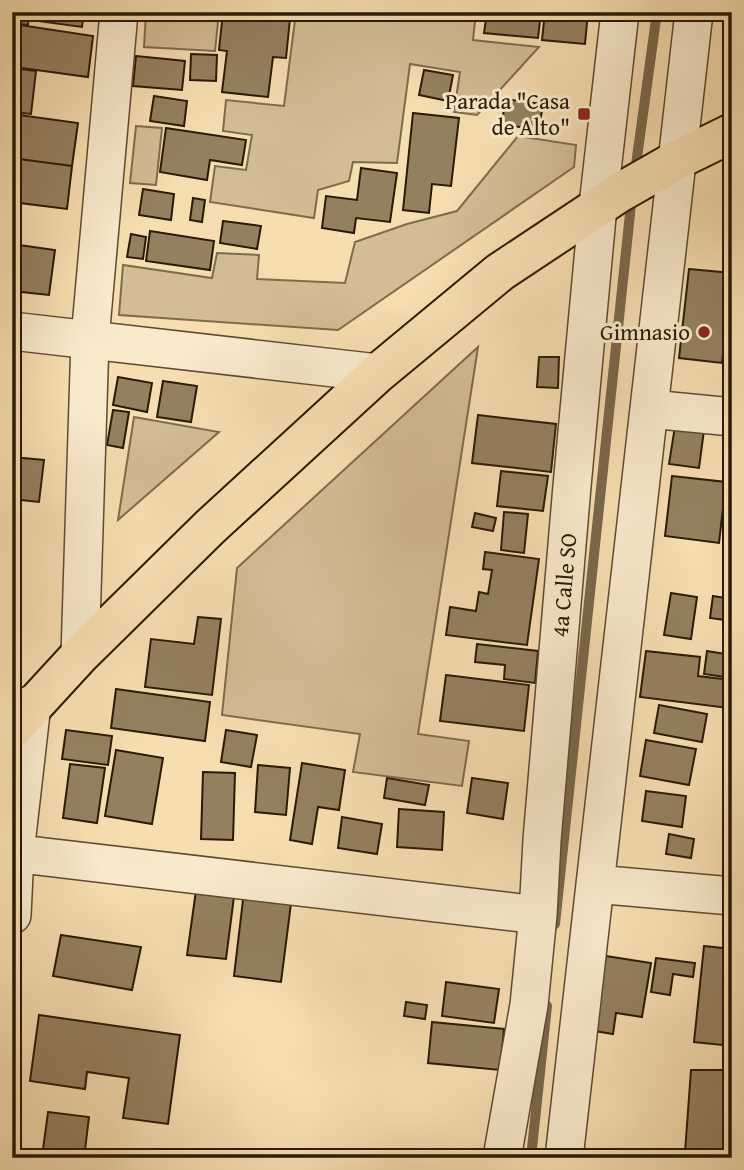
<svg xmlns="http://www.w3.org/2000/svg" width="744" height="1170" viewBox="0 0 744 1170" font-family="'Gentium Book Plus',serif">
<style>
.green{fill:#d3bd94;stroke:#7e6c4e;stroke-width:2}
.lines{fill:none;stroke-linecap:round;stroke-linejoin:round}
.stream{stroke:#7a674a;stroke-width:10}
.building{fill:#94805f;stroke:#291a07;stroke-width:2}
.minor-casing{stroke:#5c4b32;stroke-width:40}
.trunk-casing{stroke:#291a07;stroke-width:42}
.minor{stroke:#f9eacc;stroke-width:37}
.trunk{stroke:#f6deb1;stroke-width:38}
.poi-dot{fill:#8f2418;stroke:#f9eacc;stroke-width:2.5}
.labels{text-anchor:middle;stroke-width:6;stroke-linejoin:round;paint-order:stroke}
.poi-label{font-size:23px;fill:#291a07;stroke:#f9eacc;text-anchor:end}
.street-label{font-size:23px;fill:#291a07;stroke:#f9eacc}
</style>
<rect width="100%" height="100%" fill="#f6deb1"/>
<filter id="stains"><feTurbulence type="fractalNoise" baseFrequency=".00286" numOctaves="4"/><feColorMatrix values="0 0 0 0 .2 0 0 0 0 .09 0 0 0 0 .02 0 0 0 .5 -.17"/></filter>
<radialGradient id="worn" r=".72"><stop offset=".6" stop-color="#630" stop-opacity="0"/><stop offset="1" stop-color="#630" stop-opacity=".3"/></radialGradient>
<path class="green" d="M146 12H219L215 51 144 47Z
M296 12 440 14 441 12H476L473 40 539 47 477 115 454 112 460 72 410 64 397 163 353 162 349 181 318 190 314 218 210 202 215 166 246 170 252 135 223 131 226 100 284 106Z
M136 126 162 128 156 185 130 183Z
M518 136 576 145 574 167 338 330 119 315 123 265 212 278 217 253 259 255 257 279 345 283 355 242 407 224 457 211Z
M478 347 418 734 469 741 462 786 353 772 360 734 222 715 237 568Z
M134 417 219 432 118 520Z"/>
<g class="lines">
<path class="stream" d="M635 172 657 12
M555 924 632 195
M531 1158 547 1006"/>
</g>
<path class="building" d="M12 12H29L28 25 12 23Z
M31 12H84L82 27 30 20Z
M223 12 290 19 286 58 273 57 268 97 222 92 227 51 219 50Z
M487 12H541L538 38 484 33Z
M545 12H588L585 44 542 40Z
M20 25 93 36 88 77 14 67Z
M191 54 217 55 216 81 190 80Z
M136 56 185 61 182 90 133 86Z
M12 68 36 71 31 114 12 112Z
M424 70 453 75 448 101 419 95Z
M154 96 187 101 184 126 150 121Z
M505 99 543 104 539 129 502 125Z
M413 113 459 118 451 186 432 184 429 213 403 210Z
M12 114 78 123 72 166 12 158Z
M166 128 246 140 242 165 210 160 207 180 160 172Z
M12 158 72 166 67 209 12 202Z
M361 168 397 173 390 222 356 218 354 233 322 228 326 196 357 200Z
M143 189 174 194 171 220 139 215Z
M193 198 205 200 202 222 190 220Z
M12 209H18L13 244H12Z
M223 221 261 226 257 249 220 243Z
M150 231 214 241 210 270 146 261Z
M131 234 146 237 143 259 127 257Z
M12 244 55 250 49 295 12 291Z
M689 269 732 273 722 363 679 358Z
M728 307H732V364L722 363Z
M539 357H559L558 388 537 387Z
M118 377 152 383 147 412 113 405Z
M163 381 197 386 191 422 157 417Z
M113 410 129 412 123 448 107 445Z
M478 415 556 424 551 472 472 463Z
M675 426 704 430 699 468 669 464Z
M12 457 44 460 39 502 12 499Z
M501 471 548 476 543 511 497 506Z
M672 476 726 482 719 543 665 536Z
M504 512 528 514 524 553 501 550Z
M475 513 496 518 493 531 472 527Z
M485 552 539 559 527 645 446 635 450 607 476 611 479 592 488 594 492 570 483 569Z
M671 593 697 597 691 639 664 635Z
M713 596 732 599V621L710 618Z
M198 617 221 619 212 695 145 687 151 639 194 644Z
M477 644 538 651 535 683 504 679 505 665 475 662Z
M646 651 700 657 698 676 732 680 728 708 640 697Z
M707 651 732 655V678L704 674Z
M446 675 529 685 524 731 440 721Z
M116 689 210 702 205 741 111 728Z
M659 705 707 714 702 742 654 733Z
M66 730 112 736 108 765 62 759Z
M226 730 257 735 251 767 221 762Z
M646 740 696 749 689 785 640 776Z
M116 750 163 758 152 824 105 816Z
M302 763 345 770 339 810 318 807 312 844 290 840Z
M70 764 105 768 97 823 63 818Z
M258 765 290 768 286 815 255 812Z
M203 772 235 773 233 840 201 839Z
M387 778 429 785 425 805 384 798Z
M472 778 508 783 503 819 467 813Z
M646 791 686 796 682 827 642 821Z
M399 809 444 812 442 850 397 847Z
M342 817 382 824 377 854 338 848Z
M669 834 694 839 691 858 666 854Z
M198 876 236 881 226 959 187 955Z
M245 883 293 888 281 982 234 976Z
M61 935 141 947 132 990 53 976Z
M704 946 732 949V1046L694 1042Z
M606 956 651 963 642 1017 616 1013 613 1034 594 1031Z
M656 958 695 963 693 977 673 974 670 995 651 992Z
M446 982 499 989 494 1023 442 1016Z
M406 1002 427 1005 425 1019 404 1016Z
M39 1015 180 1035 168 1124 123 1118 129 1078 87 1072 85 1089 30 1081Z
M432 1022 504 1029 500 1070 428 1063Z
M691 1070H732L731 1156 685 1152Z
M48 1112 89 1117 84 1158 42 1157Z"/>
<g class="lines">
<defs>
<path id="minor" d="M12 331 378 373
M650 409 732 417
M80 655 90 339 119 12
M12 853 538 915
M595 884 732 896
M12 915 15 853 32 704
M502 1158 529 1005 538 915 542 840 572 486 598 206 620 12
M564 1158 694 12"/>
<path id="trunk" d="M12 729 80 655 210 527 378 373 500 272 619 193 677 160 732 133"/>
</defs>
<use href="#minor" class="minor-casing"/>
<use href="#trunk" class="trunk-casing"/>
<use href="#minor" class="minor"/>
<use href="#trunk" class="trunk"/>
</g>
<g class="poi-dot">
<rect x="577" y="107" width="14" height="14" rx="3.5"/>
<circle cx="704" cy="332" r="7"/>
</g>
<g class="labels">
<g class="poi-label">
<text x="570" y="109">Parada "Casa<tspan x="570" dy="26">de Alto"</tspan></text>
<text x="690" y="340">Gimnasio</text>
</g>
<g class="street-label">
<text transform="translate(564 585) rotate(-85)" y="8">4a Calle SO</text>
</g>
</g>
<rect width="744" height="1170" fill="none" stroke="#f6deb1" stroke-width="42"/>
<rect x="14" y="14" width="716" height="1142" fill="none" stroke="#291a07" stroke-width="3.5"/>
<rect x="21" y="21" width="702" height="1128" fill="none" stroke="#291a07" stroke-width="2"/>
<rect width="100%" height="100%" filter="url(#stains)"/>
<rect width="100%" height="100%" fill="url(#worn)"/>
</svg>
